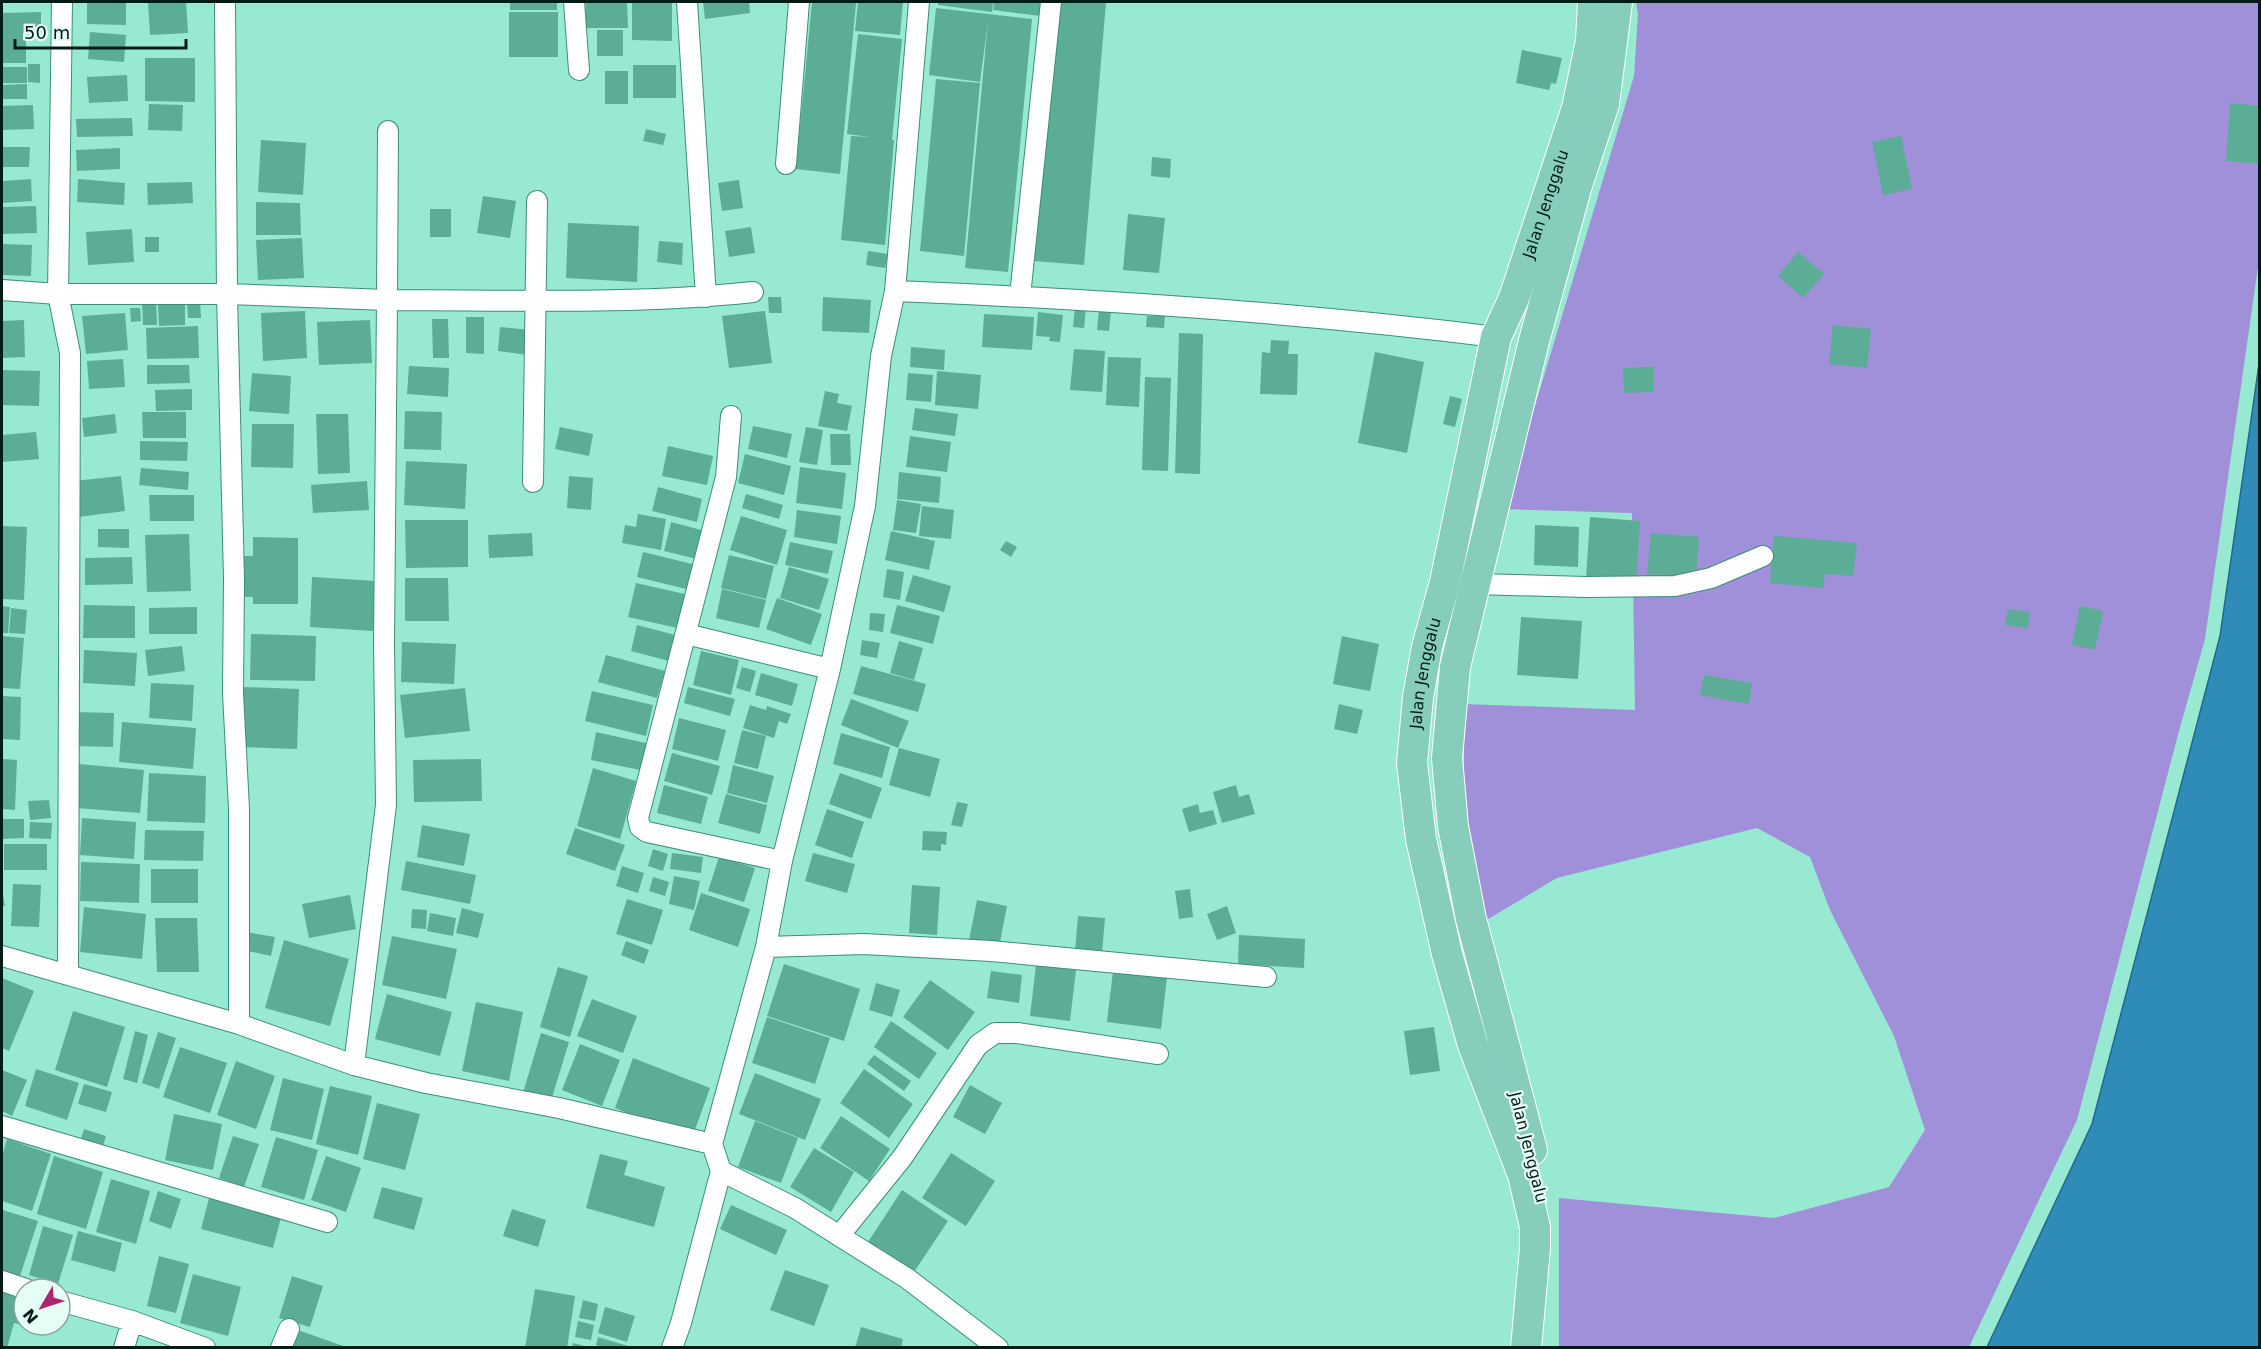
<svg xmlns="http://www.w3.org/2000/svg" width="2261" height="1349" viewBox="0 0 2261 1349" font-family="'DejaVu Sans',sans-serif">
<style>
.forest{fill:#a090da}
.water{fill:#2f8cb8;stroke:#226a87;stroke-width:1.5}
.building{fill:#5bad96}
.lines{fill:none;stroke-linecap:round;stroke-linejoin:round}
.street-casing{stroke:#3b8e78;stroke-width:22}
.primary-casing{stroke:#fff;stroke-width:32}
.street{stroke:#fff;stroke-width:20}
.primary{stroke:#86cdbc;stroke-width:30}
.labels{text-anchor:middle;stroke-width:4.5;stroke-linejoin:round;paint-order:stroke}
.street-label{font-size:16px;fill:#021b15;stroke:#e6fdf5}
</style>
<rect width="100%" height="100%" fill="#97ead1"/>
<path class="forest" d="M1636 2H2259V260L2205 639 2179 731 2077 1120 1969 1347H1559V1198L1774 1218 1889 1187 1925 1130 1894 1036 1830 910 1810 857 1757 828 1557 878 1483 922 1464 817V704L1635 710 1632 513 1504 509 1634 76 1638 14Z"/>
<path class="water" d="M2259 364V1347H1987L2092 1124 2220 636Z"/>
<path class="building" d="M87 2 126 3V25L87 24Z
M148 2H186L188 33 150 35Z
M510 2H557V10H510Z
M586 2H627L628 28H585Z
M632 2H672V41L632 40Z
M703 2H749L750 13 705 19Z
M812 2 856 3 840 174 796 169Z
M858 2H903L900 35 855 31Z
M938 2H993L992 12 938 5Z
M994 2H1042L1041 16 993 10Z
M1056 2H1106L1084 265 1034 261Z
M936 8 1032 19 1008 272 965 268 988 21 980 82 929 75Z
M41 12V32H26V63H2V13Z
M509 12H558V57H509Z
M597 30H623V56H597Z
M90 32 126 35 124 62 88 59Z
M858 34 902 39 892 140H894L885 245 841 240 851 136 870 137 847 134Z
M1522 50 1562 58 1556 84 1551 83 1549 90 1516 83Z
M145 58H195V102L145 101Z
M28 64H40V83L28 82Z
M633 65H676V98H633Z
M2 67H27V83H2Z
M605 71H628V104H605Z
M127 75 128 101 89 103 87 77Z
M936 79 980 83 964 256 920 251Z
M27 84V99H2V85Z
M2230 103 2260 106V164L2226 161Z
M149 104 183 105 182 131 148 130Z
M33 105 34 129 2 130V106Z
M132 118 133 136 77 137 76 119Z
M646 129 666 134 663 145 643 141Z
M1901 136 1912 189 1883 195 1872 142Z
M261 140 306 143 303 195 258 192Z
M2 147H30L29 167H2Z
M120 148V169L77 171 76 150Z
M1152 157 1171 159 1170 178 1151 176Z
M31 179 32 201 2 203V181Z
M78 179 125 183 124 205 77 202Z
M739 180 743 208 722 211 718 183Z
M192 182 193 203 148 205 147 183Z
M483 196 516 201 510 238 477 233Z
M256 202 300 203 301 235H256Z
M36 206 37 233 2 234V207Z
M430 209H451V237H430Z
M1128 214 1165 218 1159 273 1123 270Z
M568 223 639 226 637 282 566 278Z
M751 227 755 253 729 257 725 231Z
M132 229 134 262 88 265 86 232Z
M145 237H159V252H145Z
M302 238 304 278 258 280 256 240Z
M659 241 683 243 682 265 657 262Z
M3 244 32 245 31 276 3 275Z
M868 251 888 254 885 268 866 265Z
M1798 252 1824 274 1803 298 1778 276Z
M768 297H781L782 313H769Z
M823 297 871 300 869 333 822 331Z
M142 301H156L157 325H143Z
M187 301H200L201 318H188Z
M185 303V325L159 326 158 304Z
M1075 307 1086 308 1084 328 1073 327Z
M130 308H140L141 321 131 322Z
M1099 309 1111 311 1109 331 1097 330Z
M305 311 307 358 263 361 261 313Z
M765 311 772 363 729 368 722 316Z
M1038 312 1063 315 1060 342 1049 341 1050 337 1036 336Z
M125 313 128 350 86 354 82 316Z
M984 314 1034 317 1032 350 982 347Z
M1147 316H1165L1164 328 1146 327Z
M466 317H484V354L466 353Z
M432 319H448L449 358H433Z
M24 320 25 357 2 358V321Z
M370 320 372 363 319 365 317 322Z
M1833 325 1871 329 1867 368 1829 364Z
M198 326 199 358 147 359 146 328Z
M500 327 530 330 528 355 498 351Z
M1179 333 1203 334 1200 474 1175 473Z
M1271 340 1289 341 1288 354H1298L1297 395 1260 394 1262 352 1270 353Z
M911 347 945 350 944 370 910 367Z
M1074 349 1105 351 1102 392 1070 390Z
M1375 352 1424 362 1407 453 1358 443Z
M1108 357 1141 358 1139 407 1106 405Z
M123 359 125 387 89 389 87 361Z
M147 365H189L190 383 147 384Z
M409 366 449 368 448 397 407 394Z
M1654 367V392L1624 393 1623 368Z
M2 370 40 371 39 406 2 405Z
M937 371 981 375 978 409 935 405Z
M252 373 291 376 289 414 249 411Z
M908 373 933 375 931 402 906 400Z
M1145 377 1171 378 1168 471 1142 470Z
M192 389V410L156 411 155 390Z
M825 391 839 394 837 403 852 406 847 431 818 426Z
M1450 396 1462 399 1455 427 1443 424Z
M915 408 958 414 955 436 912 430Z
M405 411 442 412 441 450 404 449Z
M142 412H186V438H143Z
M115 414 117 433 84 437 82 418Z
M316 414H348L350 473 318 474Z
M252 424H294L293 468 251 467Z
M753 426 792 434 787 458 748 449Z
M560 427 593 434 589 456 555 449Z
M806 427 823 430 817 465 799 462Z
M36 432 39 459 2 462V435Z
M830 434H850L851 465H831Z
M910 436 951 442 947 472 906 467Z
M140 441 188 442 187 461 140 460Z
M668 446 713 456 707 485 662 476Z
M745 454 791 466 784 495 738 483Z
M406 461 467 464 465 509 404 505Z
M800 467 846 473 842 509 796 503Z
M141 468 189 472 188 490 139 485Z
M899 472 941 477 939 503 897 499Z
M121 476 125 511 78 517 74 481Z
M569 476 593 478 591 510 567 508Z
M367 481 369 510 313 513 311 485Z
M658 487 702 499 697 522 652 511Z
M746 494 783 505 779 519 742 508Z
M149 495H194V521H150Z
M897 500 921 504 916 533 893 530Z
M922 506 954 510 951 539 919 536Z
M797 510 841 516 837 544 794 537Z
M638 514 666 519 661 550 622 543 625 525 636 527Z
M741 516 787 530 777 565 730 550Z
M1590 517 1640 521 1636 581 1586 578Z
M405 520H468V567L406 568Z
M671 522 705 531 697 559 664 551Z
M1535 525 1579 527 1578 567 1534 565Z
M2 526 27 527 24 600 2 599Z
M98 529H129V548L98 547Z
M891 531 935 541 929 570 885 560Z
M532 533 533 556 489 558 488 535Z
M1651 533 1699 537 1696 579 1647 574Z
M189 534 191 591 147 592 145 535Z
M1774 536 1857 543 1853 576 1825 574 1823 588 1770 583Z
M253 537 298 538V604H253V597H243V556H253Z
M1006 541 1017 547 1011 557 1000 550Z
M790 542 833 551 828 574 785 565Z
M643 552 696 565 690 590 637 577Z
M729 555 774 566 766 599 721 588Z
M132 557 133 584 85 585V558Z
M789 567 829 579 819 610 780 598Z
M887 569 904 572 900 600 883 597Z
M913 575 951 586 944 612 905 601Z
M312 577 376 581 373 631 310 627Z
M405 578H448L449 621H405Z
M636 583 689 595 682 629 628 617Z
M722 589 766 600 759 628 716 618Z
M777 598 822 614 811 645 766 629Z
M84 605 135 606V638H83Z
M897 605 940 616 933 644 890 633Z
M2 606 10 607 8 633H2Z
M2080 606 2103 611 2095 650 2072 645Z
M197 607V634H149V608Z
M11 608 27 610 25 634 9 633Z
M2008 609 2030 612 2028 628 2005 625Z
M870 613 885 614 883 632 869 630Z
M1521 617 1582 621 1578 679 1517 675Z
M637 625 679 636 673 662 631 651Z
M251 634 316 636 315 681 250 680Z
M2 636 24 638 20 689 2 688Z
M1342 636 1379 644 1370 691 1333 684Z
M862 640 880 643 877 658 860 655Z
M899 641 923 648 914 680 890 673Z
M402 642 456 644 454 684 401 682Z
M182 646 185 671 148 676 145 650Z
M84 650 137 653 135 686 83 683Z
M701 651 739 660 731 695 693 685Z
M606 655 665 671 657 698 598 682Z
M861 666 926 684 918 712 853 694Z
M742 667 756 671 750 692 736 688Z
M761 673 798 684 792 706 755 695Z
M1704 675 1752 683 1749 704 1700 695Z
M151 683 194 685 192 721 149 718Z
M244 687 299 689 297 749 242 747Z
M688 687 735 699 730 716 684 703Z
M465 688 470 731 405 738 400 695Z
M592 691 653 705 646 736 585 721Z
M2 696 21 697 20 740 2 739Z
M851 699 909 721 898 748 841 725Z
M1339 704 1363 710 1357 734 1334 729Z
M750 705 766 710 767 706 791 714 787 724 779 721 774 738 743 728Z
M75 712 114 713 113 747 74 746Z
M679 718 726 730 718 761 672 749Z
M122 722 196 728 193 769 119 762Z
M742 730 766 736 758 769 734 763Z
M596 732 650 744 645 771 591 760Z
M841 733 890 747 882 778 833 764Z
M899 748 940 759 930 797 889 785Z
M672 753 720 766 712 795 664 781Z
M2 759 17 760 15 810 2 809Z
M481 759 482 801 414 802 413 760Z
M79 764 144 770 140 813 76 808Z
M733 765 774 776 767 803 727 793Z
M593 768 636 781 620 839 577 826Z
M149 773 206 776 205 823 147 821Z
M840 773 882 788 871 819 829 804Z
M664 785 708 797 701 824 657 813Z
M1236 785 1239 797 1249 794 1255 814 1222 823 1213 792Z
M726 794 767 805 760 834 718 823Z
M49 800 51 818 30 820 28 801Z
M957 802 968 804 962 827 951 825Z
M1198 804 1200 813 1213 810 1217 824 1189 832 1182 809Z
M827 809 864 822 852 858 815 845Z
M82 818 136 822 134 859 80 855Z
M2 819H24V838L2 839Z
M30 822 52 823 51 839 29 838Z
M422 825 470 834 464 866 417 857Z
M575 828 625 845 615 871 566 854Z
M145 830 204 831 203 861 144 860Z
M923 831 947 832 946 845 941 844V851L922 850Z
M4 844H47V870H4Z
M653 849 668 854 663 871 648 866Z
M672 853 703 857 701 873 670 869Z
M813 853 855 864 847 893 805 881Z
M719 857 755 868 744 902 708 891Z
M406 861 476 875 470 904 401 890Z
M81 862 140 864 139 903 80 901Z
M622 866 644 873 638 893 616 886Z
M151 869H198V903H151Z
M674 876 700 881 694 910 669 904Z
M653 877 669 882 665 896 649 891Z
M13 884 41 885 39 927 11 926Z
M912 885 940 887 937 935 909 933Z
M2 889 5 906H2Z
M1190 889 1193 917 1179 919 1175 891Z
M701 893 750 909 738 947 689 930Z
M350 895 356 929 309 938 302 904Z
M627 899 663 910 652 945 616 934Z
M977 900 1007 906 998 952 968 945Z
M1227 906 1236 933 1217 940 1207 914Z
M84 907 146 914 142 959 80 952Z
M462 908 484 914 478 938 456 933Z
M412 909 427 910 426 929 411 928Z
M430 913 456 918 453 936 427 931Z
M1078 916 1105 918 1102 953 1075 951Z
M155 918H197L199 972H157Z
M246 932 275 937 271 956 243 950Z
M1239 935 1305 939 1304 968 1238 964Z
M392 936 457 949 446 999 382 985Z
M284 940 349 959 330 1026 265 1008Z
M626 941 649 950 644 964 621 955Z
M784 964 860 989 844 1041 767 1016Z
M1036 965 1076 970 1070 1021 1030 1016Z
M558 967 588 976 570 1037 540 1027Z
M991 971 1022 975 1019 1003 987 998Z
M1113 971 1167 977 1161 1029 1107 1022Z
M2 978 34 991 9 1051 2 1048Z
M930 980 975 1012 948 1050 903 1017Z
M876 983 900 990 892 1017 869 1010Z
M387 994 452 1012 440 1056 375 1039Z
M592 999 637 1016 623 1053 577 1036Z
M476 1002 523 1012 509 1081 462 1071Z
M73 1011 125 1027 107 1087 55 1070Z
M767 1017 830 1038 815 1084 752 1063Z
M891 1021 937 1053 919 1079 874 1047Z
M1434 1027 1440 1071 1410 1075 1404 1031Z
M135 1031 148 1035 137 1083 123 1079Z
M158 1032 176 1038 159 1089 142 1083Z
M541 1033 569 1042 550 1104 522 1096Z
M580 1044 620 1060 602 1106 562 1090Z
M180 1047 227 1063 210 1113 163 1097Z
M874 1055 911 1081 904 1091 867 1064Z
M633 1058 710 1088 692 1138 615 1108Z
M236 1061 275 1076 256 1129 217 1115Z
M36 1069 79 1083 67 1120 25 1106Z
M864 1069 913 1104 889 1138 840 1103Z
M2 1070 27 1080 12 1116 2 1111Z
M755 1073 821 1099 805 1140 739 1114Z
M283 1078 324 1089 312 1140 270 1130Z
M84 1084 112 1092 106 1112 78 1104Z
M970 1085 1002 1103 985 1134 953 1117Z
M330 1086 372 1096 358 1155 316 1144Z
M377 1103 420 1114 405 1170 363 1159Z
M174 1114 222 1124 213 1170 165 1160Z
M841 1116 890 1149 869 1181 820 1148Z
M755 1121 798 1138 781 1183 738 1167Z
M84 1129 106 1136 102 1149 80 1142Z
M233 1136 259 1144 244 1187 219 1178Z
M276 1137 318 1150 304 1200 261 1187Z
M7 1139 51 1154 32 1211 2 1201V1156Z
M814 1148 854 1172 831 1212 790 1187Z
M951 1153 995 1181 966 1226 922 1198Z
M600 1154 628 1161 624 1175 665 1187 654 1227 586 1208Z
M54 1156 103 1172 86 1229 37 1214Z
M326 1156 361 1168 346 1212 311 1200Z
M111 1179 150 1191 136 1244 96 1232Z
M382 1187 423 1198 414 1230 373 1218Z
M902 1190 948 1221 912 1275 866 1245Z
M158 1191 181 1199 171 1229 149 1221Z
M211 1191 283 1210 273 1248 201 1229Z
M731 1205 787 1230 776 1255 720 1229Z
M512 1209 546 1220 538 1247 503 1236Z
M3 1210 38 1221 19 1279 2 1274Z
M43 1226 73 1235 58 1284 29 1275Z
M78 1231 122 1243 115 1272 71 1260Z
M159 1256 189 1264 176 1313 147 1306Z
M785 1270 829 1285 814 1326 770 1310Z
M193 1274 241 1287 228 1336 180 1323Z
M292 1276 323 1286 310 1327 279 1318Z
M2 1289 24 1295V1325L14 1323 7 1348H2Z
M535 1289 575 1296 567 1348H525Z
M583 1300 598 1304 595 1321 579 1318Z
M605 1307 635 1316 627 1342 598 1333Z
M578 1321 594 1325 591 1340 575 1337Z
M861 1327 903 1339 901 1348H855Z
M292 1328 346 1347V1348H294L287 1345Z
M598 1337 628 1346 627 1348H604L596 1345Z
M573 1343 588 1347V1348H572Z"/>
<g class="lines">
<defs>
<path id="street" d="M62 2 58 294 70 353 68 975
M225 2 227 294 234 579 233 693 239 809V1024
M574 2 579 70
M687 2 706 297
M388 131 387 300C509 300 632 305 753 292
M786 164 799 2
M2 290 58 294H227L387 300 384 643 386 805 354 1065
M895 291 919 2
M1020 296 1051 2
M731 416 726 477 638 818 640 827 647 832 782 861
M533 482 537 201
M1475 584 1586 587 1675 586 1711 578 1763 556
M686 634 830 669
M766 947 864 944 991 951 1266 977
M2 956 239 1024 354 1065 426 1083 559 1108 712 1144
M2 1126 327 1222
M721 1171 795 1208 908 1279 998 1348
M839 1236 902 1158 978 1045 995 1033H1017L1158 1054
M2 1281 26 1289
M60 1301 132 1321 205 1348
M124 1348 132 1321
M281 1348 289 1329
M672 1348 681 1323 721 1171 712 1144 766 947 782 861 830 669 865 506 881 356 895 291C1096 299 1296 312 1496 337"/>
<g id="primary">
<path d="M1532 1150 1471 919 1453 826 1447 758 1455 667 1534 341 1577 185 1604 104 1617 2"/>
<path id="s1" d="M1526 1348 1535 1248V1227L1523 1175 1473 1045 1447 954 1421 839 1412 763 1418 697 1427 647 1445 582 1496 337 1514 298 1577 108 1591 41 1593 2"/>
</g>
</defs>
<use href="#street" class="street-casing"/>
<use href="#primary" class="primary-casing"/>
<use href="#street" class="street"/>
<use href="#primary" class="primary"/>
</g>
<g class="labels">
<g class="street-label">
<text dy="6" stroke="none"><textPath href="#s1" startOffset="1180">Jalan Jenggalu</textPath></text>
<text dy="6" stroke="none"><textPath href="#s1" startOffset="694">Jalan Jenggalu</textPath></text>
<text transform="translate(1529 1147) rotate(76)" y="6">Jalan Jenggalu</text>
</g>
</g>
<rect width="2261" height="1349" fill="none" stroke="#021b15" stroke-width="6"/>
<g transform="translate(42 1307) rotate(231)"><circle r="28" fill="#e6fdf5" stroke="#8ba39b" stroke-width="1.5"/>
<path d="M0-4.5L10 22L0 15L-10 22Z" fill="#ac266e"/>
<text y="-9" font-size="16" font-weight="bold" text-anchor="middle" fill="#021b15">N</text>
</g>
<path d="M15 39v9h171v-9" fill="none" stroke="#021b15" stroke-width="3"/>
<text x="24" y="39" font-size="18" fill="#021b15" stroke="#e6fdf5" stroke-width="4.5" paint-order="stroke">50 m</text>
</svg>
